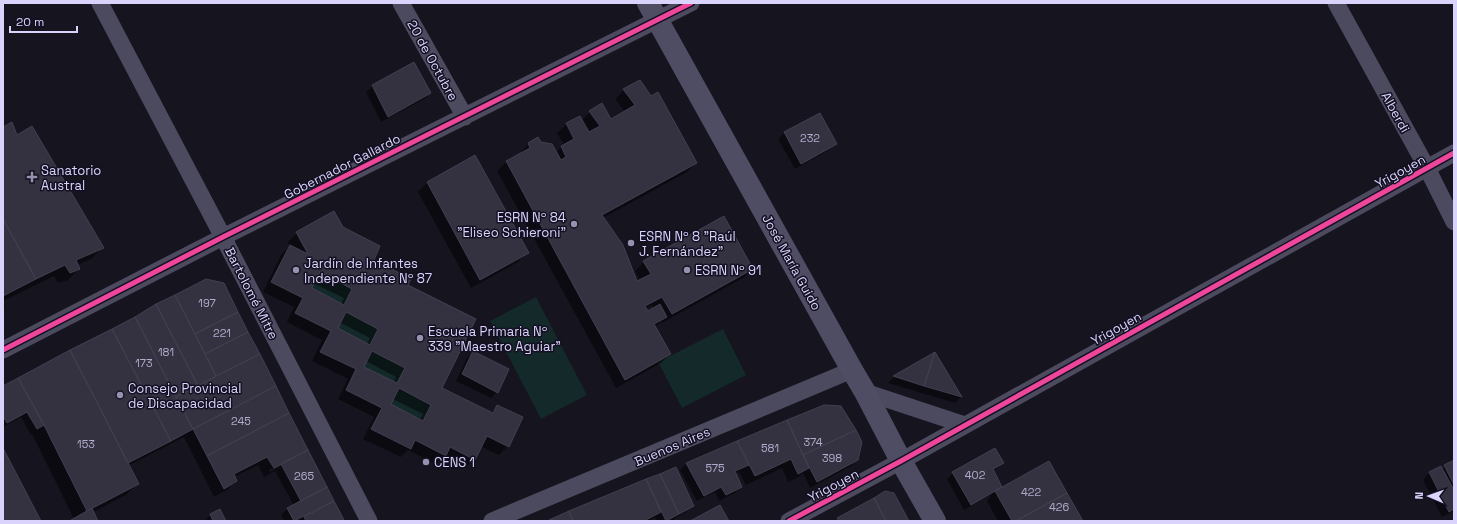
<svg xmlns="http://www.w3.org/2000/svg" width="1457" height="524" viewBox="0 0 1457 524" font-family="'Space Grotesk',sans-serif">
<style>
.green{fill:#13292a}
.shadow{fill:#0007;fill-rule:evenodd}
.building{fill:#343240;stroke:#433f51;fill-rule:evenodd}
.lines{fill:none;stroke-linecap:round;stroke-linejoin:round}
.street{stroke:#4c4a5e;stroke-width:17}
.secondary{stroke:#4f4d64;stroke-width:22}
.cycleway-casing{stroke:#141022;stroke-width:8}
.cycleway{stroke:#ed469a;stroke-width:5}
.poi-dot{fill:#9591ae;stroke:#141022;stroke-width:1.5}
.labels{text-anchor:middle;stroke-width:3;stroke-linejoin:round;paint-order:stroke}
.number-label{font-size:11px;fill:#b0accd}
.street-label{font-size:13px;fill:#dad4fc;stroke:#141022}
.poi-label{font-size:13px;fill:#dad4fc;stroke:#141022;text-anchor:start}
</style>
<rect width="100%" height="100%" fill="#16141e"/>
<path class="green" d="M320 272 352 289 344 305 312 288Z
M536 297 587 395 541 419 490 321Z
M346 312 378 329 370 345 338 328Z
M723 329 746 375 682 408 658 362Z
M372 351 405 368 397 383 364 367Z
M399 388 431 405 423 421 391 404Z"/>
<path class="shadow" d="M639 81 696 163 687 172 603 218 636 283 640 281 635 271 644 262 752 269 743 278 662 323V321L655 327 670 354 661 363 616 388 497 171 506 162 520 154V153L529 144 540 143 555 153 564 145 557 133 567 124 579 117 581 121 590 112 611 120 625 112 615 99 624 90ZM652 305 654 308 648 312 646 308Z
M373 86 430 93 424 99 381 122 366 92Z
M819 114 835 144 829 150 795 169 778 139 784 133Z
M3 128 17 137 102 248 91 259 77 265 79 268 68 280 58 283 54 276 3 301 5 306 3 308Z
M475 157 527 253 518 262 471 288 418 192 427 183Z
M342 228 372 261 406 285 441 388 490 413 498 406 508 446 499 455 480 446 474 459 465 468 443 457 436 464 408 450 401 457 363 439 374 417 338 399 348 379 312 361 322 340 287 322 294 307 263 292 281 255 290 246 288 242 297 233ZM313 283 344 298 341 304 310 289ZM339 322 370 338 367 344 336 328ZM366 361 396 377 393 383 363 367ZM393 399 423 414 420 420 390 404Z
M206 280 223 284 343 521H285L281 515 287 509 294 506 275 471 264 477 258 465 234 477 236 481 227 490 214 497 184 437 128 466 137 484 126 495 93 512 97 521H71L74 519 33 436 32 434 31 435 21 417 3 427V388ZM297 455V457L270 472 269 470Z
M473 352 497 392 491 398 456 381 467 358Z
M935 353 961 397 955 403 888 383 894 377Z
M824 406 858 459 851 466 810 488 803 473 799 477 788 482 782 468 746 485 739 472 735 474 741 486 735 493 719 501 715 492 697 501 680 470 686 464Z
M1454 461V511L1442 517 1423 480 1429 473 1441 467 1442 469Z
M1003 463 993 471 1002 488 1081 521H998L987 501 992 494 964 510 947 479 953 473Z
M675 468 692 505 686 512 674 519 675 521H657L655 517 650 521H549Z
M211 515 225 521H205Z"/>
<path class="building" d="M414 62 431 93 388 117 372 85Z
M640 80 651 96 658 92 697 163 602 215 623 245 637 281 651 274 643 261 724 216 753 269 672 314 662 297 645 306 648 311 660 304 667 317 654 324 671 354 625 380 506 161 530 148 528 143 538 137 541 142 552 144 561 160 566 157 561 146 574 139 566 123 580 116 589 132 600 126 589 111 602 103 611 119 635 105 623 89Z
M820 113 837 144 801 164 784 132Z
M12 122 17 135 32 126 104 248 76 260 80 269 70 273 65 265 36 279 3 219V127Z
M475 155 529 253 480 280 427 182Z
M334 211 343 227 380 246 374 260 411 279 408 285 476 319 442 388 493 413 497 405 523 417 509 447 487 436 475 460 450 447 446 456 415 440 411 449 371 429 382 408 346 390 356 369 320 352 331 331 295 313 303 298 271 282 290 245 308 254 296 232ZM320 272 352 289 344 305 312 288ZM346 312 378 329 370 345 338 328ZM372 351 405 368 397 383 364 367ZM399 388 431 405 423 421 391 404Z
M3 219 36 279 3 296Z
M206 279 224 283 238 312 195 334 175 295Z
M175 295 216 376 198 386 156 304Z
M156 304 198 386 176 397 135 317Z
M238 312 248 332 205 354 195 334Z
M135 317 193 429 171 441 112 329Z
M112 329 171 441 128 463 70 350Z
M248 332 260 354 216 376 205 354Z
M70 350 139 484 87 511 44 425 18 378Z
M473 351 509 369 498 393 462 374Z
M935 352 962 397 924 386Z
M935 352 924 386 893 376Z
M260 354 276 386 193 429 176 397Z
M18 378 44 425 37 429 27 412 7 423 3 416V386Z
M276 386 289 413 207 456 193 429Z
M824 405 841 406 856 430 803 455 787 420Z
M289 413 308 450 274 468 267 457 234 474 237 481 224 489 207 456Z
M787 420 809 468 798 474 791 459 755 476 737 441Z
M856 430 862 442 858 460 817 482 803 455Z
M737 441 749 465 735 471 742 487 726 495 721 487 704 496 686 463Z
M3 448 41 521H3Z
M995 448 1004 463 993 469 1002 487 971 505 952 472Z
M308 450 327 487 301 501 281 464Z
M1454 460V485L1444 465Z
M1049 461 1067 493 1016 521H1012L995 491Z
M1441 466 1454 490V509L1449 512 1429 472Z
M676 467 694 506 679 514 660 474Z
M660 474 679 514 666 521 646 479Z
M646 479 661 512 644 521H573L569 511Z
M327 487 334 501 294 521 287 508Z
M885 491 894 493 909 521H886L874 498Z
M1067 493 1083 521H1016Z
M874 498 886 521H839L837 518Z
M334 501 344 520 341 521H306L304 517Z
M720 505 729 521H690Z
M92 508 98 521H71V520Z
M220 509 226 521H213L210 514Z
M569 511 573 521 549 520Z"/>
<g class="lines">
<path class="street" d="M100 3 223 237 369 521
M401 3 465 117
M1336 3 1427 168 1454 222
M3 350 223 237 691 3
M865 392 965 425
M492 521 852 370
M789 521 901 461 1454 153"/>
<path class="secondary" d="M648 3 852 370 865 392 901 461 935 521"/>
<defs>
<path id="cycleway" d="M3 350 223 237 691 3
M789 521 901 461 1454 153"/>
</defs>
<use href="#cycleway" class="cycleway-casing"/>
<use href="#cycleway" class="cycleway"/>
</g>
<g class="poi-dot">
<path d="M30 171h4v4h4v4h-4v4h-4v-4h-4v-4h4z"/>
<circle cx="574" cy="224" r="4"/>
<circle cx="631" cy="243" r="4"/>
<circle cx="296" cy="270" r="4"/>
<circle cx="687" cy="270" r="4"/>
<circle cx="420" cy="338" r="4"/>
<circle cx="120" cy="395" r="4"/>
<circle cx="426" cy="462" r="4"/>
</g>
<g class="labels">
<g class="number-label">
<text x="810" y="142">232</text>
<text x="207" y="307">197</text>
<text x="222" y="337">221</text>
<text x="166" y="356">181</text>
<text x="144" y="367">173</text>
<text x="241" y="425">245</text>
<text x="813" y="446">374</text>
<text x="86" y="448">153</text>
<text x="770" y="452">581</text>
<text x="832" y="462">398</text>
<text x="715" y="472">575</text>
<text x="975" y="479">402</text>
<text x="304" y="480">265</text>
<text x="1031" y="496">422</text>
<text x="1059" y="511">426</text>
</g>
<g class="street-label">
<text transform="translate(433 60) rotate(61)" y="5">20 de Octubre</text>
<text transform="translate(1396 112) rotate(61)" y="5">Alberdi</text>
<text transform="translate(342 166) rotate(-27)" y="5">Gobernador Gallardo</text>
<text transform="translate(1400 171) rotate(-29)" y="5">Yrigoyen</text>
<text transform="translate(792 262) rotate(61)" y="5">José María Guido</text>
<text transform="translate(252 293) rotate(63)" y="5">Bartolomé Mitre</text>
<text transform="translate(1116 328) rotate(-29)" y="5">Yrigoyen</text>
<text transform="translate(672 446) rotate(-23)" y="5">Buenos Aires</text>
<text transform="translate(833 485) rotate(-28)" y="5">Yrigoyen</text>
</g>
<g class="poi-label">
<text x="41" y="175">Sanatorio<tspan x="41" dy="15">Austral</tspan></text>
<text x="566" y="222" text-anchor="end">ESRN Nº 84<tspan x="566" dy="15">"Eliseo Schieroni"</tspan></text>
<text x="639" y="241">ESRN Nº 8 "Raúl<tspan x="639" dy="15">J. Fernández"</tspan></text>
<text x="304" y="268">Jardín de Infantes<tspan x="304" dy="15">Independiente Nº 87</tspan></text>
<text x="695" y="275">ESRN Nº 91</text>
<text x="428" y="336">Escuela Primaria Nº<tspan x="428" dy="15">339 "Maestro Aguiar"</tspan></text>
<text x="128" y="393">Consejo Provincial<tspan x="128" dy="15">de Discapacidad</tspan></text>
<text x="434" y="467">CENS 1</text>
</g>
</g>
<rect width="1457" height="524" fill="none" stroke="#dad4fc" stroke-width="8"/>
<g transform="translate(1429 496) rotate(272)" stroke="#141022" stroke-width="3" paint-order="stroke">
<path d="M0-3L7 15L0 10L-7 15Z" fill="#dad4fc"/>
<text y="-6" font-size="11" font-weight="bold" text-anchor="middle" fill="#dad4fc">N</text>
</g>
<path d="M10 26v6h67v-6" fill="none" stroke="#dad4fc" stroke-width="2"/>
<text x="16" y="26" font-size="12" fill="#dad4fc" stroke="#141022" stroke-width="3" paint-order="stroke">20 m</text>
</svg>
